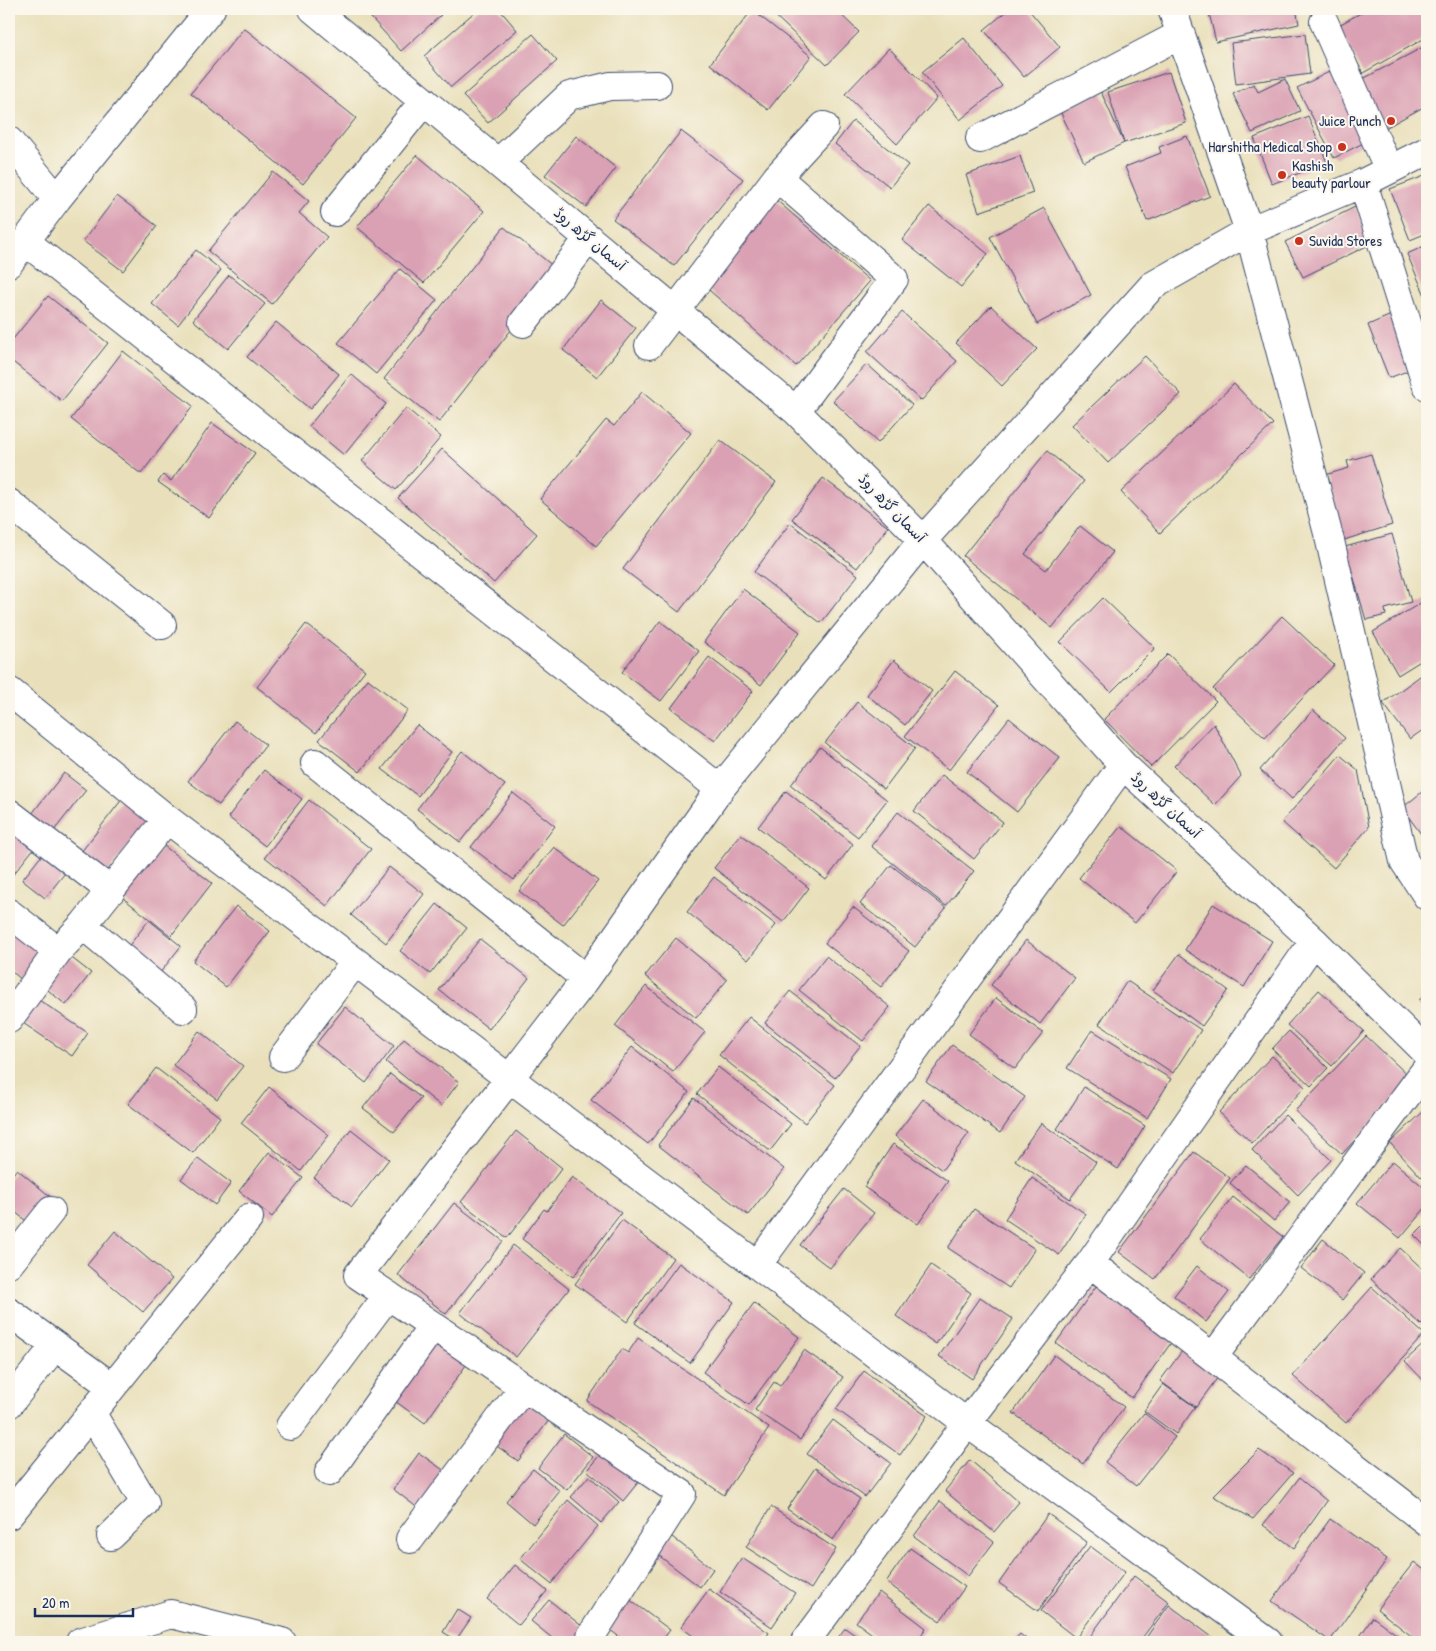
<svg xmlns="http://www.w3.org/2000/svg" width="1436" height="1651" viewBox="0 0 1436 1651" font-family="'Patrick Hand','Playpen Sans Arabic',sans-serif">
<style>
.building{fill:#daa0b3}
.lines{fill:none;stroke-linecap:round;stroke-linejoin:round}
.minor-casing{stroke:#3a4a6c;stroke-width:30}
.minor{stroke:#fff;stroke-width:28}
.poi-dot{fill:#c8321e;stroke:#fbf7ec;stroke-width:2}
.labels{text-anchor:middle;stroke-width:4;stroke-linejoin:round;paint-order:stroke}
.poi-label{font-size:15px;fill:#1b2f5e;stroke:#fbf7ec;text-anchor:end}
.street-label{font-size:15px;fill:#1b2f5e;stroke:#fbf7ec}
</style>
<rect width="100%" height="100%" fill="#fbf7ec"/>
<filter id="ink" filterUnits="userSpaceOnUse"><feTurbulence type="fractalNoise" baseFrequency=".02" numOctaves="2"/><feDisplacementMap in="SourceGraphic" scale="10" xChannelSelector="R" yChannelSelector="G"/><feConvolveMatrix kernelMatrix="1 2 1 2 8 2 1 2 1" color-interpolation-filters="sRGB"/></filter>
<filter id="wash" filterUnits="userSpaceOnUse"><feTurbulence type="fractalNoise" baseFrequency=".0096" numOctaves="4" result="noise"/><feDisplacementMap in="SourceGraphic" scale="20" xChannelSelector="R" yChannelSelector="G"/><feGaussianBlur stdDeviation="1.12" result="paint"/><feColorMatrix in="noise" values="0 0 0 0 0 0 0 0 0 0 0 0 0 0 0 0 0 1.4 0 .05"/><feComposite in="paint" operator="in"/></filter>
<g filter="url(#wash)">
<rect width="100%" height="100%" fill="#e9e0bb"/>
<g id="blocks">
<path class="building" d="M366 9H435L441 15 401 51 364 10Z
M478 9H499L517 30 451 87 424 56Z
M768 9H835L859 32 827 65Z
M1009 9H1028L1060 47 1024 77 984 30Z
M1227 9H1296L1299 24 1216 42 1209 13Z
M1368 9H1420L1427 22V37L1363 73 1337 26Z
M752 10 811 56 768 110 710 64Z
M244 28 356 118 303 184 191 93Z
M533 34 557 61 488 123 463 96Z
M1305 34 1310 74 1236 84 1231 43Z
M964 38 1002 86 960 120 922 72Z
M1427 45V105L1385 128 1359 81Z
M889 48 937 98 897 144 845 94Z
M1333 70 1369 140 1334 158 1297 88Z
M1169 72 1186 123 1124 143 1084 162 1060 111 1101 92 1124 143 1108 92Z
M1285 79 1300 111 1252 133 1233 94 1254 84 1258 92Z
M1308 116 1327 162 1272 184 1254 138Z
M853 121 908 165 890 187 835 144Z
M681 131 743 179 674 266 613 219Z
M576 136 616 168 586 207 545 175Z
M1187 136 1210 196 1147 221 1125 167 1161 153 1159 147Z
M417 155 484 211 424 283 357 227Z
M1020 156 1033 193 979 212 966 175Z
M273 172 309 201 299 213 327 237 272 304 208 251Z
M1427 175V233L1410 240 1390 189Z
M117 196 157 226 123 271 83 241Z
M775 199 870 281 796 366 702 284Z
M929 206 988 254 961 287 902 240Z
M1355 207 1373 243 1303 277 1285 242Z
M1044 208 1091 295 1037 324 990 237Z
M504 227 558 270 439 422 384 379Z
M1427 245V300L1407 254Z
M196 250 221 270 178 325 152 304Z
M400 269 437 300 376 374 338 343Z
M229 275 265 304 228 349 193 320Z
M48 296 108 343 62 401 9 359V344Z
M601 300 636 328 597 377 563 350Z
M991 306 1037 349 1002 386 956 343Z
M902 312 957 361 921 401 867 352Z
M1391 315 1412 369 1389 378 1368 325Z
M276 322 339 374 310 409 247 357Z
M123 351 193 406 141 474 71 419Z
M1145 356 1181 394 1108 463 1072 425Z
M867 364 912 405 878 443 833 401Z
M351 374 386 404 344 455 309 426Z
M1234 384 1273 424 1160 533 1121 492Z
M642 392 691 433 596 546 540 499 606 420 614 426Z
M406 408 441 437 396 490 362 461Z
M212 423 255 453 209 518 158 482 163 475 171 481Z
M720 440 776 482 679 612 623 569Z
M442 449 537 534 494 583 398 498Z
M1047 451 1084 481 1025 554 1046 570 1080 526 1113 552 1052 628 963 556Z
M1371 454 1392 525 1344 540 1325 475 1349 468 1347 461Z
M823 478 888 527 857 568 792 519Z
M790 523 858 575 821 623 754 572Z
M1392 534 1411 602 1385 609 1386 615 1366 620 1345 547Z
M743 589 800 632 761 685 704 642Z
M1103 598 1155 648 1111 692 1060 642Z
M1427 599V657L1398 675 1373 632Z
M1282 616 1334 665 1265 738 1213 689Z
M660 621 699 651 661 701 622 672Z
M306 624 365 670 316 733 257 687Z
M1168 654 1216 701 1151 767 1104 719Z
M709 657 753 691 715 741 671 708Z
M894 660 932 691 905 725 867 695Z
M955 671 999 705 949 770 905 736Z
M1427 671V727L1410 739 1383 703Z
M368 679 408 710 360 772 319 740Z
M857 702 915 748 884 789 825 743Z
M1313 710 1345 738 1292 799 1260 770Z
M1009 718 1060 758 1017 812 967 772Z
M235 721 266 745 219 805 188 781Z
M1214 724 1241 776 1215 805 1174 766Z
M417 725 452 752 418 796 382 769Z
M820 747 887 800 858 837 791 785Z
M462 751 505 785 460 842 417 809Z
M1340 755 1358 770 1369 827 1334 868 1282 822Z
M264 770 302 799 265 846 228 817Z
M64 773 86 790 49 837 27 820Z
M942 775 1003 822 974 859 914 811Z
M1427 788V842L1402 808Z
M786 791 853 844 826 880 758 827Z
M513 793 555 826 514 880 471 847Z
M123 798 149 819 105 876 78 856Z
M309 800 371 849 327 906 265 857Z
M898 812 974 871 946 906 871 846Z
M1121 826 1177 871 1135 923 1079 878Z
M13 831 35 847 12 876 9 873V837Z
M741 834 809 888 783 922 714 868Z
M164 846 212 883 171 936 123 898Z
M554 847 598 881 563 925 519 891Z
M46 850 69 868 45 898 22 880Z
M891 865 946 908 915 947 860 904Z
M389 867 424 894 386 943 351 915Z
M714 877 776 925 748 960 687 912Z
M437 904 467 928 430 974 400 951Z
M1213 904 1272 941 1244 987 1185 950Z
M236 906 270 931 226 987 193 961Z
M853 907 909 951 881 987 825 943Z
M149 920 181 946 156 978 124 952Z
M19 929 46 950 22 980 9 969V942Z
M676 938 727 980 696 1018 645 976Z
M480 939 529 978 489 1029 439 990Z
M1026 940 1075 978 1040 1024 991 985Z
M1179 954 1228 990 1202 1026 1153 990Z
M68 955 91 973 66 1005 43 986Z
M826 956 890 1007 863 1041 799 990Z
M1127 981 1201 1030 1173 1073 1099 1024Z
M646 986 705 1032 673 1072 615 1026Z
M1319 990 1364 1031 1332 1066 1287 1025Z
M790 991 860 1046 835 1078 765 1023Z
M1427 994V1011L1419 1000Z
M33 996 88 1033 72 1056 17 1019Z
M996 998 1043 1033 1015 1069 969 1034Z
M345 1007 394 1046 366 1083 316 1044Z
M749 1017 835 1085 805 1123 719 1055Z
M1092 1030 1171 1079 1147 1118 1067 1068Z
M199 1031 243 1066 217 1099 173 1065Z
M1289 1031 1328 1068 1311 1086 1272 1049Z
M1366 1036 1412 1079 1342 1154 1295 1111Z
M404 1039 459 1082 441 1106 386 1062Z
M952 1045 1025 1097 1000 1133 926 1081Z
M632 1047 689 1092 648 1144 591 1100Z
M1272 1056 1305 1087 1252 1143 1219 1112Z
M718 1067 791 1124 770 1151 697 1094Z
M156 1068 220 1117 193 1153 128 1104Z
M390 1074 421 1098 394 1132 363 1108Z
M269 1087 329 1135 301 1171 241 1123Z
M1084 1087 1145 1126 1118 1169 1057 1129Z
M694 1098 784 1169 748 1215 658 1145Z
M923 1099 969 1133 942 1170 895 1136Z
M1427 1108V1171L1421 1177 1390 1143Z
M1285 1115 1331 1160 1298 1195 1252 1150Z
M1041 1123 1096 1162 1070 1199 1015 1160Z
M351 1129 389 1159 352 1207 314 1178Z
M516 1131 562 1168 507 1238 461 1202Z
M893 1144 948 1181 918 1224 864 1187Z
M269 1152 303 1178 272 1217 239 1191Z
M1194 1152 1230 1178 1155 1279 1119 1252Z
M198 1158 231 1183 215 1205 181 1179Z
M1393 1161 1427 1190V1206L1400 1238 1357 1203Z
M1246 1165 1290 1202 1274 1221 1230 1183Z
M17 1169 52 1198 30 1224 9 1207V1179Z
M572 1177 621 1213 573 1277 522 1239 544 1209 547 1211Z
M1032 1178 1086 1214 1059 1255 1005 1219Z
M844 1189 874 1213 830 1268 800 1245Z
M1233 1197 1283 1237 1249 1279 1200 1239Z
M454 1203 503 1241 446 1314 398 1275Z
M974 1209 1035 1249 1009 1288 948 1248Z
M622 1220 673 1258 627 1322 575 1284Z
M1427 1222V1248L1414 1235Z
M115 1231 172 1279 143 1312 87 1265Z
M1323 1239 1364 1273 1342 1300 1301 1268Z
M513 1245 569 1289 516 1357 460 1313Z
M1400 1248 1427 1273V1319L1421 1325 1371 1279Z
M679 1263 734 1302 690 1363 635 1323Z
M931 1265 971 1293 936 1344 896 1316Z
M1197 1266 1229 1292 1206 1322 1174 1296Z
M1097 1285 1173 1340 1132 1398 1056 1343Z
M1372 1287 1424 1334 1346 1423 1293 1376Z
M980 1297 1013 1319 972 1379 939 1356Z
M754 1303 799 1337 749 1405 703 1372Z
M638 1338 769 1428 724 1495 587 1401 622 1349 628 1353Z
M432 1341 466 1365 425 1423 391 1398Z
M1427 1341V1384L1405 1361Z
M804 1350 843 1377 800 1440 755 1410 774 1382 780 1386Z
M1182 1351 1218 1377 1196 1407 1160 1381Z
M1054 1355 1124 1407 1083 1464 1013 1413Z
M864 1371 927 1416 900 1455 836 1409Z
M1163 1384 1195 1407 1176 1434 1144 1411Z
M523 1399 550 1419 518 1461 491 1442Z
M1144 1413 1175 1437 1136 1486 1105 1462Z
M833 1420 891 1463 865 1497 807 1454Z
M564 1434 593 1457 567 1490 538 1468Z
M604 1450 640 1480 623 1501 587 1470Z
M1259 1450 1293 1473 1253 1519 1213 1496Z
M419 1453 446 1472 419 1509 393 1489Z
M970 1460 1019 1502 994 1532 945 1491Z
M815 1468 860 1499 833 1540 787 1509Z
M533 1469 560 1491 533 1524 506 1501Z
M589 1476 619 1502 601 1523 571 1497Z
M1299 1478 1327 1501 1294 1548 1263 1525Z
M568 1500 598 1526 551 1584 520 1559Z
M940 1501 994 1542 968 1576 914 1536Z
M771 1507 836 1549 811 1589 746 1547Z
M1048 1514 1087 1542 1038 1611 999 1583Z
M1330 1519 1387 1559 1330 1641 1272 1601Z
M667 1533 713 1569 700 1587 653 1551Z
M1090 1546 1125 1572 1076 1638 1041 1611Z
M910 1548 965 1587 940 1621 886 1582Z
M742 1558 795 1593 772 1627 720 1592Z
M1414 1562 1427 1572V1642H1419L1377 1609Z
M515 1565 547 1591 519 1625 487 1599Z
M1134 1576 1169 1602 1139 1642H1086Z
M709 1589 769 1633 762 1642H701L681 1627Z
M879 1592 926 1628 916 1642H883L856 1622Z
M626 1597 670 1630 661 1642H626L605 1626Z
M549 1600 588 1631 579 1642H557L531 1621Z
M1169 1605 1212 1637 1208 1642H1143Z
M457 1609 471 1618 456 1640 443 1632Z
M1373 1617 1407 1642H1356Z
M845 1628 865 1642H835Z
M1020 1634 1030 1642H1013Z"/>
</g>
</g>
<g filter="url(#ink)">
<use href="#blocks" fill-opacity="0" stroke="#3a4a6c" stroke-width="1"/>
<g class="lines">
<defs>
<path id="minor" d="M313 9 796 411 923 540 1123 765 1314 941 1427 1053
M1172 9 1249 231 1330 541 1404 861 1427 896
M1324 22 1389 170
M980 139 1181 34
M9 141 57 199
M498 163 569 96 610 86 657 85
M777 177 824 126
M1363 183 1427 386
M335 212 424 101
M26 242 720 789
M9 263 57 199 211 9
M523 323 589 238
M649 345 777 177 894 279 796 411
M9 503 162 625
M9 691 167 819 510 1079 967 1423 1268 1642
M315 763 586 979
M9 813 111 891
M9 913 58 951
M83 925 183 1009
M9 1019 58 951 83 925 167 819
M283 1057 355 962
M1090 1263 1427 1522
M9 1264 51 1211
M758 1264 1123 765
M9 1312 111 1386
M1214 1356 1427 1068
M9 1404 55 1346
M92 1414 145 1503 111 1536
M290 1426 388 1295
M329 1472 433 1326
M9 1515 249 1218
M410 1539 523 1388
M591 1636 682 1494 358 1275 586 979 720 789 923 540 1152 286 1249 231 1363 183 1427 151
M80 1642 171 1614 282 1642
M805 1642 967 1423 1090 1263 1314 941"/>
</defs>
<use href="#minor" class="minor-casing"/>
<use href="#minor" class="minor"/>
</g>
</g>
<g class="poi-dot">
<circle cx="1391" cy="121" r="5"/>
<circle cx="1342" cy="147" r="5"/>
<circle cx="1282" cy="175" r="5"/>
<circle cx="1299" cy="241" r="5"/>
</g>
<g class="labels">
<g class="poi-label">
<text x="1381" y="126">Juice Punch</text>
<text x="1332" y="152">Harshitha Medical Shop</text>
<text x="1292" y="171" text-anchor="start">Kashish<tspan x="1292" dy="17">beauty parlour</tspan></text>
<text x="1309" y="246" text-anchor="start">Suvida Stores</text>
</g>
<g class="street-label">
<text transform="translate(590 239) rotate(40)" y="5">آسمان گڑھ روڈ</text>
<text transform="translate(892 508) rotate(46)" y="5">آسمان گڑھ روڈ</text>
<text transform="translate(1166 805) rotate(43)" y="5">آسمان گڑھ روڈ</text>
</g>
</g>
<rect width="1436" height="1651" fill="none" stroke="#fbf7ec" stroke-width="30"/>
<path d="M35 1608v8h98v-8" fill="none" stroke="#1b2f5e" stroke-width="2.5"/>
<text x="42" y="1608" font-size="15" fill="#1b2f5e" stroke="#fbf7ec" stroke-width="4" paint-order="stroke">20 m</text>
</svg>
